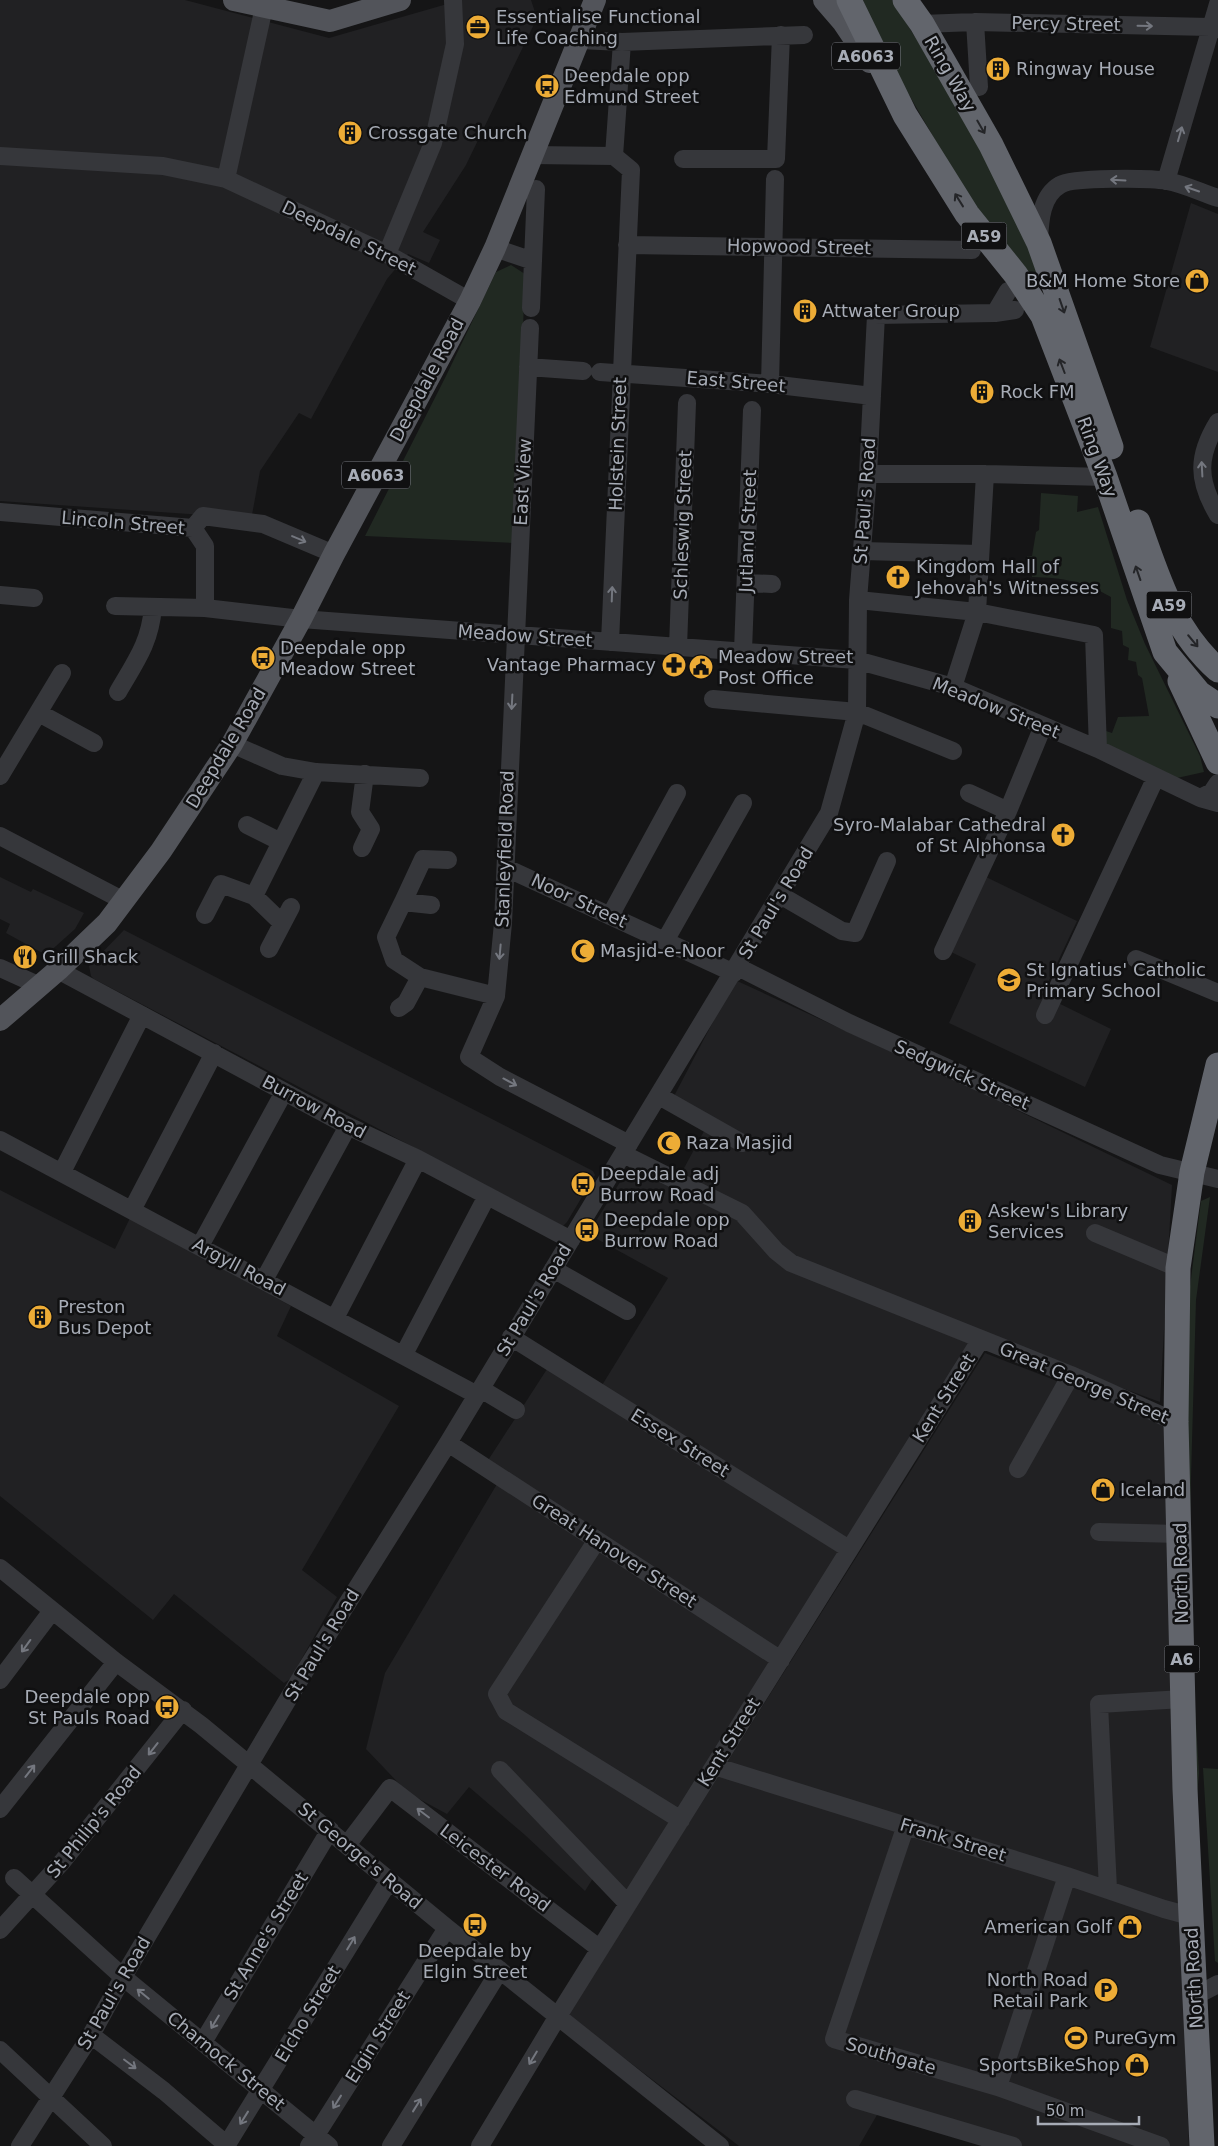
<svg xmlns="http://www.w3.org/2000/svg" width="1218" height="2146" viewBox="0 0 1218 2146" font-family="'DejaVu Sans',sans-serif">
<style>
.built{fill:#212123}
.green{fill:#212922}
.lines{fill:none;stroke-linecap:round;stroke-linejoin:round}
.minor{stroke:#36373b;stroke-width:18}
.major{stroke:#52545a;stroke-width:22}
.highway{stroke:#62656c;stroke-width:25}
.oneway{stroke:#74777f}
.oneway2{stroke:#242528}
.labels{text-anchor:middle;stroke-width:5;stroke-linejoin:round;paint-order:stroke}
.shield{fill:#101011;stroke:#7a7d84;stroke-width:1}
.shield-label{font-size:16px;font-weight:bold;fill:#a7acb6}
.poi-label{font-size:18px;fill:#a7acb6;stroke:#101011;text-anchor:start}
.street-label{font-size:18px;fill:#a7acb6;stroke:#101011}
</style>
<rect width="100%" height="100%" fill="#151516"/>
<path class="built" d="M0 0H185L329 38 461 0H531L537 18 466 165 423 232 440 240 429 263 408 254 387 279 311 419 299 413 260 471 252 515 189 514 0 501Z
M1191 203 1218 214V372L1150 347Z
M0 877 31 892 33 889 84 913 75 929 46 955 6 933 10 924 0 919Z
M986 877 1077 921 1042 995 1111 1029 1085 1087 949 1023 976 964 951 952Z
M124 930 593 1171 595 1175 567 1222 563 1226 94 979 91 976 89 966Z
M735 980 998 1101 1172 1185 1160 1402 978 1335 627 1898 600 1867 585 1891 525 1835 469 1787 447 1814 408 1793 366 1749 385 1673 497 1484 485 1465 549 1366 596 1395 668 1278 588 1234 633 1161 676 1183 709 1122 673 1098Z
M0 1190 115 1249 130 1218 291 1306 277 1336 399 1406 302 1570 337 1597 290 1679 284 1683 174 1594 153 1620 0 1496Z
M985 1353 1172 1426 1181 1932 1189 2146H995L881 2108 859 2146H739L568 2015Z"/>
<path class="green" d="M863 0H892L988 154 1012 203 1041 281 1035 285 985 226 883 50Z
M511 265 525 274 515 543 365 536 446 376 496 272Z
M1041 493 1078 496 1077 512 1098 507 1127 600 1145 644 1200 756 1204 772 1177 778 1106 746 1103 730 1112 733 1118 717 1149 716 1142 678 1138 675 1136 662 1128 660 1129 648 1123 645 1122 631 1111 628V597C1083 581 1064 578 1032 577L1031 568H1026L1027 556H1032L1036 532 1039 530Z
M1210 1197 1196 1300 1191 1477 1189 1605 1199 1773 1197 1796 1186 1535 1189 1294 1201 1201Z
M1203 1768 1218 1769V1963L1215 1961Z"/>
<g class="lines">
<path class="minor" d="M975 22 979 87
M922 24 975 22 1210 27 1218 29
M580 40 622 42 804 35
M531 155 614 156
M0 156 163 166 226 179 387 254 470 301
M683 159H776L781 35
M226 179 264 7
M1166 181 1218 4
M1039 240C1040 221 1041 196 1060 185 1072 177 1151 178 1167 181 1184 184 1202 193 1218 198
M627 245 972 250
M495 248 533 261
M387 254 433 143 455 44 453 0
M531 308 536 189
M995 313 1008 291
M530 328 503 923 496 996 469 1057 500 1077 629 1144
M528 367 583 371
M600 372 770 384 872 396
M770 384 775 179
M1218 422C1197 456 1197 480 1218 515
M868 474H985L1105 477
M0 512 193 528 205 546V608
M193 528 203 516 263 524 334 554
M862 551 979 554
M746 583 772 584
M0 595 34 598
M858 600 977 612 1094 635 1098 749
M115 606 205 608 301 619 856 660 953 687 1098 749 1200 798 1218 803
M610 642 631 170 614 156 622 42
M678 647 687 403
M743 651 752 410
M953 687 977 612 985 474
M118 692C136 661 150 643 153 607
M713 699 857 712 953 751
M39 713 94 743
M232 744 282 766 316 772 420 778
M0 776 62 673
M969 793 1008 811
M1200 798 1212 792 1218 783
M247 825 281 842
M0 836 124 901
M362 848 371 829 360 812 365 774
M506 868 734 973
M780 895 842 931 855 933 887 861
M254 896 316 772
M403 902 386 937 394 960 420 977 496 996
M431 905 403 902 423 859 448 860
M205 915 221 884 254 896 282 923
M610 916 677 793
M665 941 743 803
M269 949 291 907
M943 951 1008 811 1043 726
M1136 959 1218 993
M738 967 849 1023 1160 1165 1218 1179
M0 968 40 986
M58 970 348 1126 418 1159 571 1240
M399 1008 406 1003 420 977
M1045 1015 1156 777
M659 1096 742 1143
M0 1140 477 1395
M623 1154 742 1213 776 1251 791 1263 1071 1375 1176 1422
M62 1172 142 1015
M132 1210 214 1053
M1095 1233 1178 1268
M200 1246 284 1092
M553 1269 627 1311
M264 1280 348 1126
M335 1318 418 1159
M511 1337 849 1549
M404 1354 487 1196
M481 1389 516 1410
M448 1443 781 1660
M1018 1469 1071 1375
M1099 1532 1179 1534
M597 1540 497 1694 506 1711 681 1820
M0 1568 116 1662 201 1725 447 1928 720 2146
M0 1680 52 1611
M714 1766 1067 1876 1164 1909 1190 1916
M500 1770 628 1904
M0 1809 116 1662
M906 1825 834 2039 998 2087 1161 2146
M347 1845 390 1788 600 1949
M14 1878 123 1977 329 2146
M1108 1889 1099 1704 1183 1699
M0 1930 62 1862 183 1710
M1195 1996 1218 1984
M91 2035 164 2091 227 2145
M203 2042 330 1830
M0 2050 103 2146
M998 2087 1067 1876
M855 2099 1013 2146
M20 2146 91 2035 123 1977 303 1674 448 1443 829 813 857 712 858 600 868 474 876 315 995 313 1015 310
M226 2146 389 1881
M309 2146 447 1928
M391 2146 500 1970
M480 2146 558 2016 981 1339"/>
<path class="major" d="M234 0 330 21 400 0
M824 0 843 22 870 62
M0 1020 58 970 107 923 161 851 232 744 301 619 334 554 470 301 495 248 595 0"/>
<path class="highway" d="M849 0 905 115 967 214 1016 275 1043 316 1105 477 1165 652 1199 693 1218 706
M905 0 922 24 991 145 1039 243 1111 447
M1138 522C1158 577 1172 629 1218 670
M1180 681 1218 762
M1202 2146 1185 1789 1176 1422 1178 1268 1192 1172 1218 1065"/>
</g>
<defs><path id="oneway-shaft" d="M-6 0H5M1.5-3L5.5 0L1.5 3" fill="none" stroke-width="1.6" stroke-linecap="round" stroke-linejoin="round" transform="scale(1.25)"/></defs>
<g class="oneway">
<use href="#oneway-shaft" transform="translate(1145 26) rotate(1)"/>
<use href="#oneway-shaft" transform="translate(1180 134) rotate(-74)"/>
<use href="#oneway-shaft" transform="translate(1118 180) rotate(-177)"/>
<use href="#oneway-shaft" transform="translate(1192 189) rotate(-161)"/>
<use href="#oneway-shaft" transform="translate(1202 469) rotate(-93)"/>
<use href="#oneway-shaft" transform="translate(299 539) rotate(23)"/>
<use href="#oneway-shaft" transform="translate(612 594) rotate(-88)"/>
<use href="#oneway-shaft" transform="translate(512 702) rotate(93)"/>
<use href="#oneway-shaft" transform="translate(500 952) rotate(95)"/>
<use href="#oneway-shaft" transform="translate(510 1082) rotate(28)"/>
<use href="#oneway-shaft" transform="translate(26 1646) rotate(126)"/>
<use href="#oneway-shaft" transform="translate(153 1749) rotate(128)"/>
<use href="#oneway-shaft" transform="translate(30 1771) rotate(-52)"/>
<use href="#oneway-shaft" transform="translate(423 1813) rotate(-143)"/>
<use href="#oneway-shaft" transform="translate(351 1943) rotate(-59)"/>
<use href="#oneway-shaft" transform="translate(143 1994) rotate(-141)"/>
<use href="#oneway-shaft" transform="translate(215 2022) rotate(121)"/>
<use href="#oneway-shaft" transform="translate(533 2058) rotate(121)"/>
<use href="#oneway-shaft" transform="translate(130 2064) rotate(37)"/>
<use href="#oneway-shaft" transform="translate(337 2102) rotate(122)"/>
<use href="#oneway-shaft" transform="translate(417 2105) rotate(-58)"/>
<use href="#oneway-shaft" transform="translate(244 2118) rotate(122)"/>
</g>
<g class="oneway2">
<use href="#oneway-shaft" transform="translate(981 127) rotate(60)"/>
<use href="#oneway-shaft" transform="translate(959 200) rotate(-122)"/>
<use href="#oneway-shaft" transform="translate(1062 306) rotate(71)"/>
<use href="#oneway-shaft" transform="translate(1062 366) rotate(-111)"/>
<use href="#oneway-shaft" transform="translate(1138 573) rotate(-109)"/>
<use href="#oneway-shaft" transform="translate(1193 641) rotate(50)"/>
</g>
<defs>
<symbol id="office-disc" viewBox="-11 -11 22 22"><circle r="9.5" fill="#edac36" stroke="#101011"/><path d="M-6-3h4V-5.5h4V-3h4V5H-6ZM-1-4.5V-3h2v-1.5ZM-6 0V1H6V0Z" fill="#111"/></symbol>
<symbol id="building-disc" viewBox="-11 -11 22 22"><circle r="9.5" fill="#edac36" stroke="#101011"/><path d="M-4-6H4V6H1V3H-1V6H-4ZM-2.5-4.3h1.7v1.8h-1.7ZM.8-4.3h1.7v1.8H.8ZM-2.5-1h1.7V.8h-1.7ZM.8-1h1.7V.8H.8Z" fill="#111"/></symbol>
<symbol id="bus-disc" viewBox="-11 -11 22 22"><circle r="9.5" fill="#edac36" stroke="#101011"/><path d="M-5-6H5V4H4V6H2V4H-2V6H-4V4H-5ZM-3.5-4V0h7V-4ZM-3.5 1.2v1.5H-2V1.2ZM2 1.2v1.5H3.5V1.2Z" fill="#111"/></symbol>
<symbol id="shop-disc" viewBox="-11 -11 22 22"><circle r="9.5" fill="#edac36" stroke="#101011"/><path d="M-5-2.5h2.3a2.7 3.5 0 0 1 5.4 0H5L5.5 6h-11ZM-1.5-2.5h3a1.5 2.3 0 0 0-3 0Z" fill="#111"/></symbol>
<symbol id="church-disc" viewBox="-11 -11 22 22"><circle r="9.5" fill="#edac36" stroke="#101011"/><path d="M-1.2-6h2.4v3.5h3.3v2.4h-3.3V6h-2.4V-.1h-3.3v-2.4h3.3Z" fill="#111"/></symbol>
<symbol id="pharmacy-disc" viewBox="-11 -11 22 22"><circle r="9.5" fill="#edac36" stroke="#101011"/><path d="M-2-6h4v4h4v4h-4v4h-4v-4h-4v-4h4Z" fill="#111"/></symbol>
<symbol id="civic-disc" viewBox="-11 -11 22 22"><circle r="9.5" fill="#edac36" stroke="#101011"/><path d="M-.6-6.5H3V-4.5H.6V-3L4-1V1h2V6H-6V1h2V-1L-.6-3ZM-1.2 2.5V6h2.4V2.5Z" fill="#111"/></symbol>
<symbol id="mosque-disc" viewBox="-11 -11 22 22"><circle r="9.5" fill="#edac36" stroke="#101011"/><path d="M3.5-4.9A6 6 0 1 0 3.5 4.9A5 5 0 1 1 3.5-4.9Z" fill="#111"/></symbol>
<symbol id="restaurant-disc" viewBox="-11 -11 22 22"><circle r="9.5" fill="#edac36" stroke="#101011"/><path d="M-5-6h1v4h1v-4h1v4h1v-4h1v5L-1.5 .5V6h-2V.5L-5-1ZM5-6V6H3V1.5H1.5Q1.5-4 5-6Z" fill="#111"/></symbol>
<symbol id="school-disc" viewBox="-11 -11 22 22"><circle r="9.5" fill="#edac36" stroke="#101011"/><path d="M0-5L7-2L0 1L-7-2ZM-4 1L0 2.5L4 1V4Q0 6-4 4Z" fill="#111"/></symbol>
<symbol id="parking-disc" viewBox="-11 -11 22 22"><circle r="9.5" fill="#edac36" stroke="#101011"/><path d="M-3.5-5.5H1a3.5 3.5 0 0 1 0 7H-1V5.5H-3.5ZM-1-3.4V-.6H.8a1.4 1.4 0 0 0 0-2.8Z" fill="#111"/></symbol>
<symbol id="stadium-disc" viewBox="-11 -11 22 22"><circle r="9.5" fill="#edac36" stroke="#101011"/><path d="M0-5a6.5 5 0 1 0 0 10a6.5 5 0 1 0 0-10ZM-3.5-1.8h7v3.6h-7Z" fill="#111"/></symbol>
</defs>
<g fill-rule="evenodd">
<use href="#office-disc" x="464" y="13" width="28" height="28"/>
<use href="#building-disc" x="984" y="55" width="28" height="28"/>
<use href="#bus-disc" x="533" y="72" width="28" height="28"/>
<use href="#building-disc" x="336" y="119" width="28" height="28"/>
<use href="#shop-disc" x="1183" y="267" width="28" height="28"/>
<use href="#building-disc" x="791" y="297" width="28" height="28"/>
<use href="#building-disc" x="968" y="378" width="28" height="28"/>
<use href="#church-disc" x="884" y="563" width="28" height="28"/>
<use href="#bus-disc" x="249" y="644" width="28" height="28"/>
<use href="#pharmacy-disc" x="660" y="651" width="28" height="28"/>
<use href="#civic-disc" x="687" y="653" width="28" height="28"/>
<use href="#church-disc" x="1049" y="821" width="28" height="28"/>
<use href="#mosque-disc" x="569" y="937" width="28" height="28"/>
<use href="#restaurant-disc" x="11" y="943" width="28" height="28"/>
<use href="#school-disc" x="995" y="966" width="28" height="28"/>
<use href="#mosque-disc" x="655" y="1129" width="28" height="28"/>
<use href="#bus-disc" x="569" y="1170" width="28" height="28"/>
<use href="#building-disc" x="956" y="1207" width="28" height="28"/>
<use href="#bus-disc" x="573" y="1216" width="28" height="28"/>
<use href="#building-disc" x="26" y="1303" width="28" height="28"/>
<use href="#shop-disc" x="1089" y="1476" width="28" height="28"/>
<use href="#bus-disc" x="153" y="1693" width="28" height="28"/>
<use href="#bus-disc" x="461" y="1911" width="28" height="28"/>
<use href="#shop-disc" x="1116" y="1913" width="28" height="28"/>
<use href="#parking-disc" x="1092" y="1976" width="28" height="28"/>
<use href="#stadium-disc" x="1062" y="2024" width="28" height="28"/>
<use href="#shop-disc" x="1123" y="2051" width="28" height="28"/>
</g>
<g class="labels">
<g class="shield">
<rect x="832" y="42.5" width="68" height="27" rx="4"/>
<rect x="961.5" y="222.5" width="45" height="27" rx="4"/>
<rect x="342" y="461.5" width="68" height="27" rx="4"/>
<rect x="1146.5" y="591.5" width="45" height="27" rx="4"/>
<rect x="1164.5" y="1645.5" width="35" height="27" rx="4"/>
</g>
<g class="shield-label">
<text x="866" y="62">A6063</text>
<text x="984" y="242">A59</text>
<text x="376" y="481">A6063</text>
<text x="1169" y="611">A59</text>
<text x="1182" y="1665">A6</text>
</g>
<g class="poi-label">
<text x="496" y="23">Essentialise Functional<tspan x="496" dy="21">Life Coaching</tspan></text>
<text x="1016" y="75">Ringway House</text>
<text x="564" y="82">Deepdale opp<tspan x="564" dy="21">Edmund Street</tspan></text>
<text x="368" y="139">Crossgate Church</text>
<text x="1180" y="287" text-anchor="end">B&amp;M Home Store</text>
<text x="822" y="317">Attwater Group</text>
<text x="1000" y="398">Rock FM</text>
<text x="916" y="573">Kingdom Hall of<tspan x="916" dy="21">Jehovah's Witnesses</tspan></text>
<text x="280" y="654">Deepdale opp<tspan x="280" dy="21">Meadow Street</tspan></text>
<text x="718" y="663">Meadow Street<tspan x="718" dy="21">Post Office</tspan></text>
<text x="656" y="671" text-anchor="end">Vantage Pharmacy</text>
<text x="1046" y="831" text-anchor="end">Syro-Malabar Cathedral<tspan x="1046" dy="21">of St Alphonsa</tspan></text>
<text x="600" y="957">Masjid-e-Noor</text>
<text x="42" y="963">Grill Shack</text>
<text x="1026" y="976">St Ignatius' Catholic<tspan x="1026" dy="21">Primary School</tspan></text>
<text x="686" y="1149">Raza Masjid</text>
<text x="600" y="1180">Deepdale adj<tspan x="600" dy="21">Burrow Road</tspan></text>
<text x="988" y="1217">Askew's Library<tspan x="988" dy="21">Services</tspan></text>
<text x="604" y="1226">Deepdale opp<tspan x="604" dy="21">Burrow Road</tspan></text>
<text x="58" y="1313">Preston<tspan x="58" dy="21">Bus Depot</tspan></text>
<text x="1120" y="1496">Iceland</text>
<text x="150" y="1703" text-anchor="end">Deepdale opp<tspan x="150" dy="21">St Pauls Road</tspan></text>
<text x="1112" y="1933" text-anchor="end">American Golf</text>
<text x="475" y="1957" text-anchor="middle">Deepdale by<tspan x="475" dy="21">Elgin Street</tspan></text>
<text x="1088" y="1986" text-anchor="end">North Road<tspan x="1088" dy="21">Retail Park</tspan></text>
<text x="1094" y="2044">PureGym</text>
<text x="1120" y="2071" text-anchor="end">SportsBikeShop</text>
</g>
<g class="street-label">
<text transform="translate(1066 24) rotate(1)" y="6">Percy Street</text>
<text transform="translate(950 74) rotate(60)" y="6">Ring Way</text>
<text transform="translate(349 238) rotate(26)" y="6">Deepdale Street</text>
<text transform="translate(799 247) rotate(1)" y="6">Hopwood Street</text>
<text transform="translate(427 380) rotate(-62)" y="6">Deepdale Road</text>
<text transform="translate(736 382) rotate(5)" y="6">East Street</text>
<text transform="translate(618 444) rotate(-88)" y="6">Holstein Street</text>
<text transform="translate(1097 457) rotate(70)" y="6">Ring Way</text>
<text transform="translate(523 482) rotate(-87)" y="6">East View</text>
<text transform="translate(865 501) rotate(-86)" y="6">St Paul's Road</text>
<text transform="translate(123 523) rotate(5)" y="6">Lincoln Street</text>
<text transform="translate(683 525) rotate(-88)" y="6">Schleswig Street</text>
<text transform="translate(748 531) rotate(-88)" y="6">Jutland Street</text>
<text transform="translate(525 636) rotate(4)" y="6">Meadow Street</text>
<text transform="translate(996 708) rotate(22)" y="6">Meadow Street</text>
<text transform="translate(226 748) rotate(-59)" y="6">Deepdale Road</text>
<text transform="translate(505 849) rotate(-88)" y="6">Stanleyfield Road</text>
<text transform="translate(579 901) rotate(25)" y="6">Noor Street</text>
<text transform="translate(776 903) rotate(-59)" y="6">St Paul's Road</text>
<text transform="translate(962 1075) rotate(24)" y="6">Sedgwick Street</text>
<text transform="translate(314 1107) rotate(28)" y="6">Burrow Road</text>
<text transform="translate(239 1267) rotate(28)" y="6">Argyll Road</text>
<text transform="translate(534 1300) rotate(-59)" y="6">St Paul's Road</text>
<text transform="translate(1084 1383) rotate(23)" y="6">Great George Street</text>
<text transform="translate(944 1398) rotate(-58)" y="6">Kent Street</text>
<text transform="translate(680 1443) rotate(32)" y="6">Essex Street</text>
<text transform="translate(614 1551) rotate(33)" y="6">Great Hanover Street</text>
<text transform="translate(1181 1573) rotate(-91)" y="6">North Road</text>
<text transform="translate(322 1645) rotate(-59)" y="6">St Paul's Road</text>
<text transform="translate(729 1742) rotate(-58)" y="6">Kent Street</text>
<text transform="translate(94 1822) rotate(-51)" y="6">St Philip's Road</text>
<text transform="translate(953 1840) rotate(17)" y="6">Frank Street</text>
<text transform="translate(360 1856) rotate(40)" y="6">St George's Road</text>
<text transform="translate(495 1868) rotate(37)" y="6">Leicester Road</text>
<text transform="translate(266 1936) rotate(-59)" y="6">St Anne's Street</text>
<text transform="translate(1194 1978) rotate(-93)" y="6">North Road</text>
<text transform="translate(114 1993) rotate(-60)" y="6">St Paul's Road</text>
<text transform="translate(308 2014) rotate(-59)" y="6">Elcho Street</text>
<text transform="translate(378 2037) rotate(-58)" y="6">Elgin Street</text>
<text transform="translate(891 2056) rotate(16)" y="6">Southgate</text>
<text transform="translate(226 2061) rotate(39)" y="6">Charnock Street</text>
</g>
</g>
<path d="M1038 2116v8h101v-8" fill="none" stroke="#a7acb6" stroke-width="2.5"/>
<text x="1046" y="2116" font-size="15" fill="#a7acb6" stroke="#101011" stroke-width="4" paint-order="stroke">50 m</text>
</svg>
